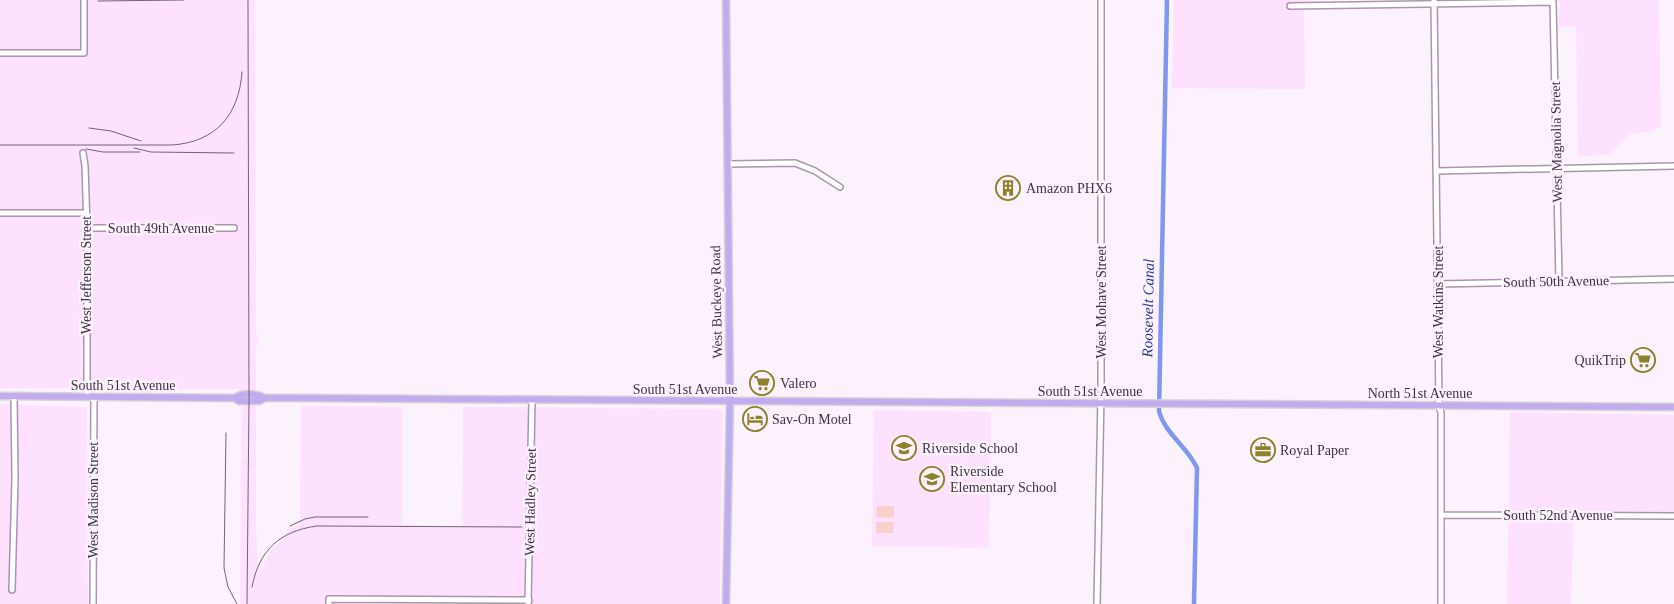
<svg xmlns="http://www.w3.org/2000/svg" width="1674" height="604" viewBox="0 0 1674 604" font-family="Georgia,serif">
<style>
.built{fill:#fee0ff}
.green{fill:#fad0cf}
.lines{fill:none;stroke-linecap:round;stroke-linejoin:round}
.canal{stroke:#7d98ee;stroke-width:4.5}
.minor-casing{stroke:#ab95ac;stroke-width:8}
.major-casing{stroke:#d5d3d5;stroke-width:9}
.minor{stroke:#fff;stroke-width:5}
.major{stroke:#c2acef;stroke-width:6}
.rail{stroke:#706771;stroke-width:1}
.labels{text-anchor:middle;stroke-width:5;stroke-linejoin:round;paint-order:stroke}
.street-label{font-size:14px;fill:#3e353f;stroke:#fcf2fd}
.poi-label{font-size:14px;fill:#3e353f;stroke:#fcf2fd;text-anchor:start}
.water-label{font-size:15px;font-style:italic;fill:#243597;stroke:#fcf2fd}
</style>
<rect width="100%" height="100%" fill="#fcf2fd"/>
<path class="built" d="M0 0H255L256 334 259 336 256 346V526L258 576 270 552 291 528 300 525 301 406 402 407V525L462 526 463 407 714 409 723 412 720 604H240L242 392H239L238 389 0 388Z
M1174 0H1304L1305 89 1172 88Z
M1557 0H1659L1661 126 1651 132 1630 133 1610 155 1578 157 1576 26 1558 28 1560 4Z
M0 404 87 407 88 604H0Z
M874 410 991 412 989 548 872 546Z
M1510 412 1674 415V513L1574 512 1571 604H1507Z"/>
<path class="green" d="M948 486H963V495H948Z
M877 506H894V518L876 517Z
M876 522H894L893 533H876Z"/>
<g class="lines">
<path class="canal" d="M1167 0 1159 411C1165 434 1188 447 1197 468L1194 604"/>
<defs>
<path id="minor" d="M1434 0 1439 406 1441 413V604
M1290 6 1553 2 1559 281
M0 53H84V0
M83 153 85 166 87 228V397
M727 164 795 163 815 171 840 187
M1437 171 1674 166
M0 213H86
M87 228H234
M1438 284 1674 279
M1441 515 1674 516
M12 590 15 479 14 396
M93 604 94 397
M329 604V599L529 600
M528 604 532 400
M1097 604 1101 394V0"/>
<path id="major" d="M726 0 730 401 726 604
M0 396 235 398C242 392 257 394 265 398
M235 398 239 401H259L265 398H298L1674 407"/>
</defs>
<use href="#minor" class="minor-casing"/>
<use href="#major" class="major-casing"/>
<use href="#minor" class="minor"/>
<use href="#major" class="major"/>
<path class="rail" d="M98 1 184 0
M89 128 111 131 141 141
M0 145H172C216 142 239 115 242 72
M134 148 151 152 234 153
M86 149 103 152H140
M226 433 224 568 228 587 237 604
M290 526 305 519 315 517H368
M252 587C259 550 280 531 317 526L522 527
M247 604 249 401 248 0"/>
</g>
<defs>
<symbol id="building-ring" viewBox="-11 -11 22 22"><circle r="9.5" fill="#fcf2fd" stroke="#8d822a" stroke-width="1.5"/><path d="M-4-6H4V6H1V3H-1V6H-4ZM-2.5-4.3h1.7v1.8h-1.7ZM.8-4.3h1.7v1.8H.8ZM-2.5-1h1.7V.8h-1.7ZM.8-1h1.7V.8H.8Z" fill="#8d822a"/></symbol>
<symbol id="supermarket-ring" viewBox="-11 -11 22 22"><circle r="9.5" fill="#fcf2fd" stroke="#8d822a" stroke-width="1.5"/><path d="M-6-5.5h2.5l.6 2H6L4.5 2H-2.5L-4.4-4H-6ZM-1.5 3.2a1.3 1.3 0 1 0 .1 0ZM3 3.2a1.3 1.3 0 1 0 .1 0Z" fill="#8d822a"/></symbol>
<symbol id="hotel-ring" viewBox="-11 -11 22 22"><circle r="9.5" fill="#fcf2fd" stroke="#8d822a" stroke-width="1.5"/><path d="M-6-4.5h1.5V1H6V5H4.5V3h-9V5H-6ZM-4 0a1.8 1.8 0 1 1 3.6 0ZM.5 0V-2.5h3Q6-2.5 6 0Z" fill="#8d822a"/></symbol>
<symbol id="school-ring" viewBox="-11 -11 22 22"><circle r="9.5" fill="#fcf2fd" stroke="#8d822a" stroke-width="1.5"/><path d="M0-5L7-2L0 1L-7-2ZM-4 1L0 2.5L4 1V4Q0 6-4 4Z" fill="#8d822a"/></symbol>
<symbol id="office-ring" viewBox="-11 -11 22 22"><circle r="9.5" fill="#fcf2fd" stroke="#8d822a" stroke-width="1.5"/><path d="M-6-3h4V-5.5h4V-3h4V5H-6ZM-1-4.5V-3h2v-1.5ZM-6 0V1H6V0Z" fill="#8d822a"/></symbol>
</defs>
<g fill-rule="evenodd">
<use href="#building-ring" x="994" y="174" width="28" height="28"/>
<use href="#supermarket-ring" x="1629" y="346" width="28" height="28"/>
<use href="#supermarket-ring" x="748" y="369" width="28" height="28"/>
<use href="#hotel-ring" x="741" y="405" width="28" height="28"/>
<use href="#school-ring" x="890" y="434" width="28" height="28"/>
<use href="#office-ring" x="1249" y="436" width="28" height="28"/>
<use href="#school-ring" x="918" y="465" width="28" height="28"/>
</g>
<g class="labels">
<g class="street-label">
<text transform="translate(1556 142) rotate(-91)" y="5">West Magnolia Street</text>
<text x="161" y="233">South 49th Avenue</text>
<text transform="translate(86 275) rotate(-90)" y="5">West Jefferson Street</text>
<text transform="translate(1556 281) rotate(-1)" y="5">South 50th Avenue</text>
<text transform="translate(716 302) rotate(-91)" y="5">West Buckeye Road</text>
<text transform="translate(1101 302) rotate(-90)" y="5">West Mohave Street</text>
<text transform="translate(1438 302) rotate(-90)" y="5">West Watkins Street</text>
<text x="123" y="390">South 51st Avenue</text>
<text x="685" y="394">South 51st Avenue</text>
<text x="1090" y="396">South 51st Avenue</text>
<text x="1420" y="398">North 51st Avenue</text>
<text transform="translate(93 500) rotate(-90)" y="5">West Madison Street</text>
<text transform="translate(530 502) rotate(-89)" y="5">West Hadley Street</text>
<text x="1558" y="520">South 52nd Avenue</text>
</g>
<g class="poi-label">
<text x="1026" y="193">Amazon PHX6</text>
<text x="1626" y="365" text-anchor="end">QuikTrip</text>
<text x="780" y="388">Valero</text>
<text x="772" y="424">Sav-On Motel</text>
<text x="922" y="453">Riverside School</text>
<text x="1280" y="455">Royal Paper</text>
<text x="950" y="476">Riverside<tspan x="950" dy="16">Elementary School</tspan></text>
</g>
<g class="water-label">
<text transform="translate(1148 308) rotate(-89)" y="5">Roosevelt Canal</text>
</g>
</g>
</svg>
